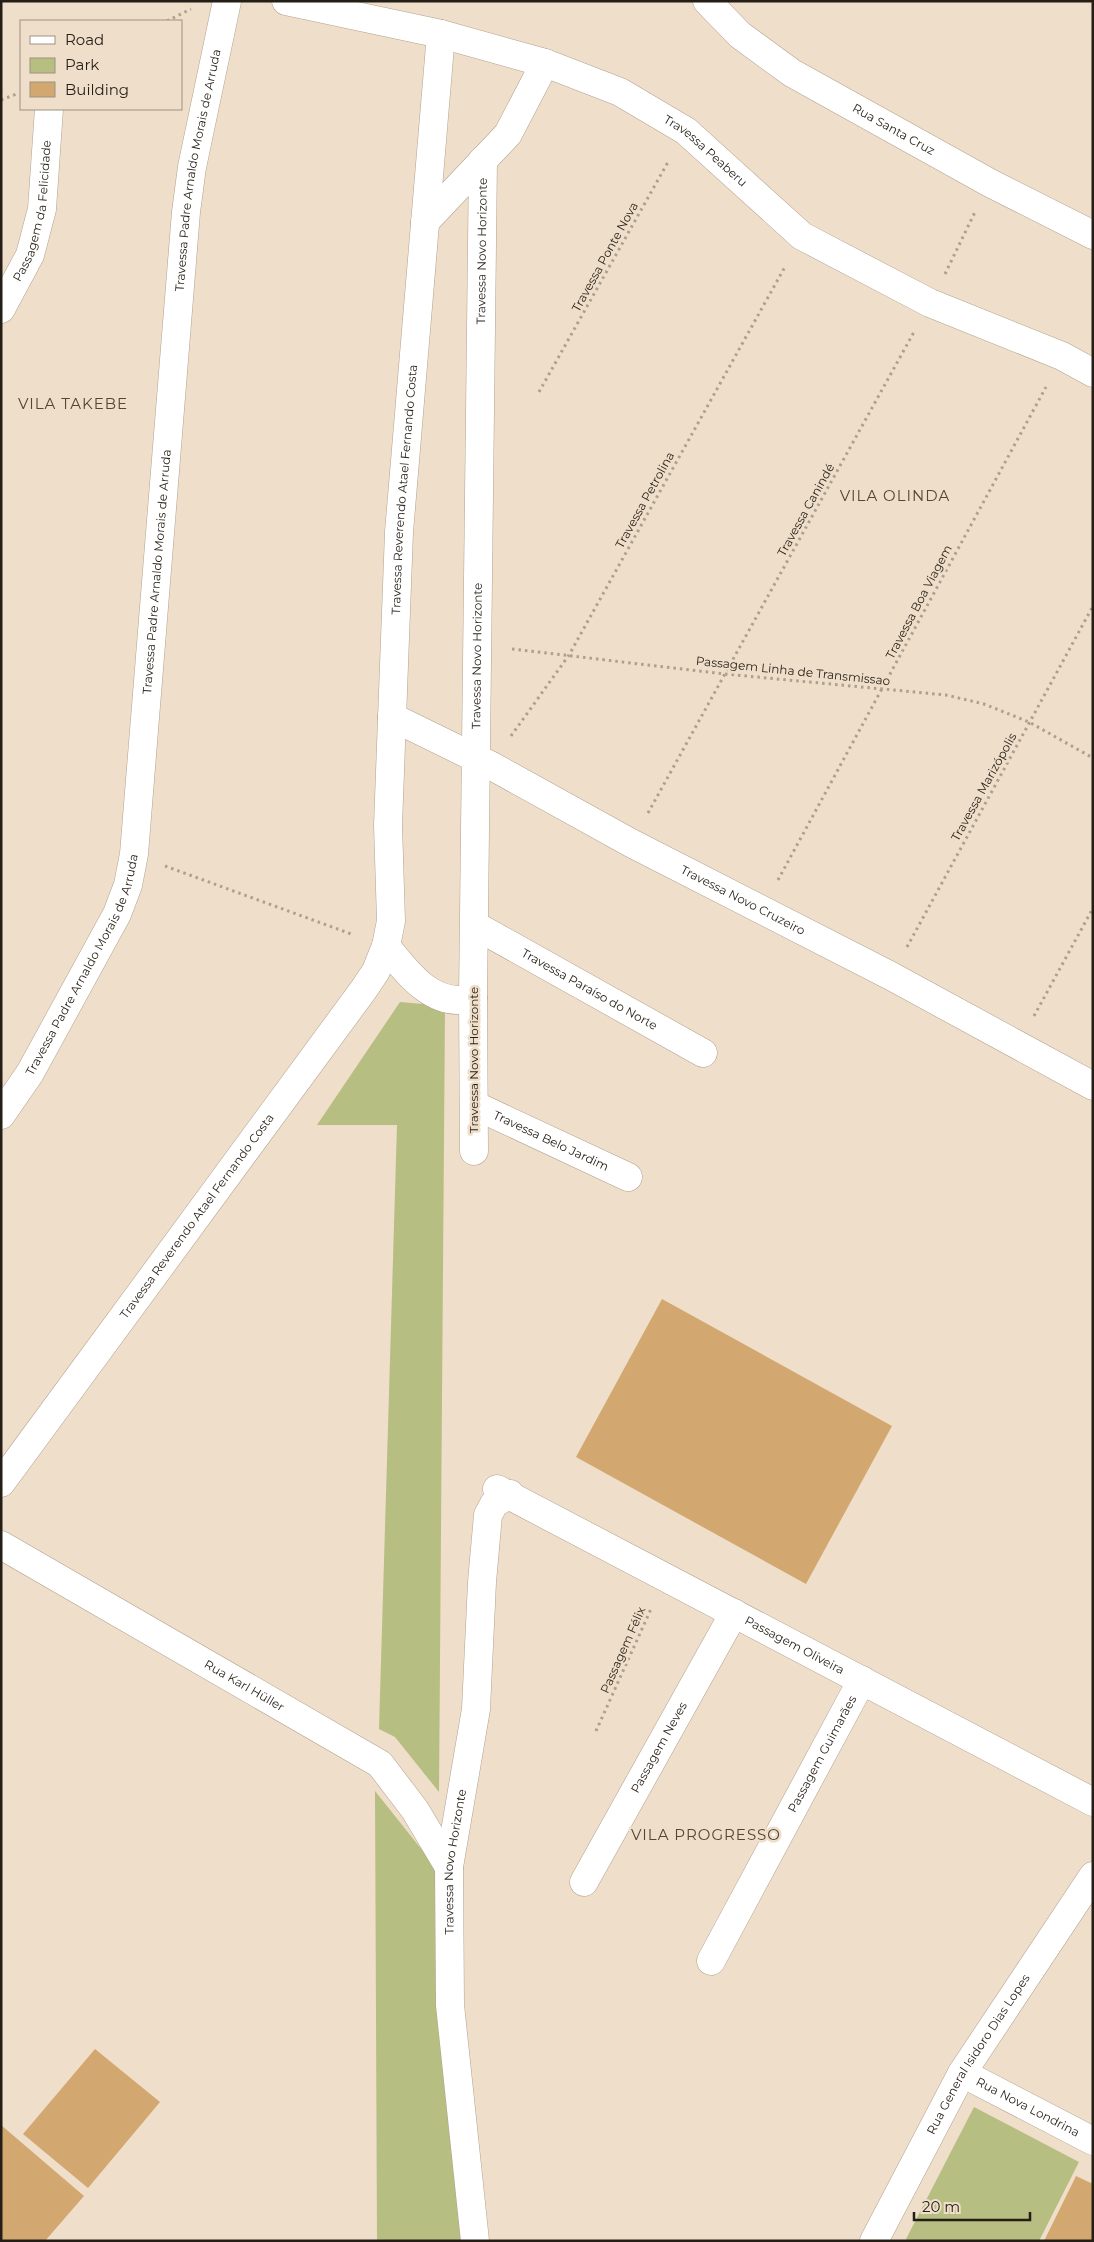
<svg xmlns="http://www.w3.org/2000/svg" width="1094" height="2242" viewBox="0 0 1094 2242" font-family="Montserrat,sans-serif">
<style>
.green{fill:#b7be81}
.building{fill:#d2a870}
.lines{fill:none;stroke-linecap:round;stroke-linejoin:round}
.minor-casing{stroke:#b2a28f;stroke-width:29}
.path{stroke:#ada08f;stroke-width:3;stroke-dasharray:2.5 4;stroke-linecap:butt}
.minor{stroke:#fff;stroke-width:28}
.labels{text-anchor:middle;stroke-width:5;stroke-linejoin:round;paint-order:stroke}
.street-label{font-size:12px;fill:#241e16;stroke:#efdec9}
.quarter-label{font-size:15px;letter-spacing:1px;fill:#544635;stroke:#efdec9}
</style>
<rect width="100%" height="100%" fill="#efdec9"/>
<path class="green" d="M400 1002 445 1006 439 1792 395 1737 379 1729 397 1125H317Z
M375 1791 438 1870 464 2241H377Z
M974 2107 1079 2162 1039 2241H908L906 2239Z"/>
<path class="building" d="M662 1299 892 1426 806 1584 576 1457Z
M95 2049 160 2102 88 2188 23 2134Z
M1 2125 84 2196 45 2241H1Z
M1076 2176 1093 2184V2241H1044Z"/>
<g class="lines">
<defs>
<g id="minor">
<path id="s1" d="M286 1 441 34 545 63 620 92 686 131 802 236 930 303 1062 356 1093 373"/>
<path id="s2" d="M707 1 740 35 792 73 990 183 1093 235"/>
<path d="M425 222 508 134 545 63"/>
<path id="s3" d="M1 309 30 255 42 209 49 109"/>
<path id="s4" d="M392 717 490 765 631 843 891 976 1093 1086"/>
<path id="s5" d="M476 926 703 1053"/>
<path d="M386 946C408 974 434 1009 473 998"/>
<path id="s6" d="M474 1105 628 1177"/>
<path id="s7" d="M1 1115 30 1073 117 914 128 885 134 854 186 212 192 167 227 1"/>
<path id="s8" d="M474 1151 473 998 483 160"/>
<path id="s9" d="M1 1483 364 989 376 971 386 946 391 921 388 825 399 532 441 34"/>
<path id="s10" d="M497 1489 1093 1802"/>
<path id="s11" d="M1 1545 380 1764 415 1810 449 1867"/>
<path id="s12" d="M584 1882 734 1613"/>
<path id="s13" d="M711 1961 862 1680"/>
<path id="s14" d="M962 2073 1093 2141"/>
<path id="s15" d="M475 2241 450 2005 449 1867 476 1709 482 1582 488 1515 494 1504 510 1494"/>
<path id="s16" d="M874 2241 962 2073 1093 1876"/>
</g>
</defs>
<use href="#minor" class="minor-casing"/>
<path class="path" d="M167 21 191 9
M1 100 19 93
M945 274 975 212
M539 392 668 162
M512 649 725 674 946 695 984 704 1029 722 1093 758
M511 736 569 655 786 265
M648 813 914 332
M165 866 354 935
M778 880 1046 387
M907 947 1093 606
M1034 1016 1093 908
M596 1731 651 1609"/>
<use href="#minor" class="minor"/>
</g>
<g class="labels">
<g class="street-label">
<text dy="4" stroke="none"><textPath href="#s2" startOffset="228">Rua Santa Cruz</textPath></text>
<text dy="4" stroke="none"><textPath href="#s1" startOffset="451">Travessa Peaberu</textPath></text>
<text dy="4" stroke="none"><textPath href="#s7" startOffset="982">Travessa Padre Arnaldo Morais de Arruda</textPath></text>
<text dy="4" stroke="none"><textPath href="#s3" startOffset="105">Passagem da Felicidade</textPath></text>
<text dy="4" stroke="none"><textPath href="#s8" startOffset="900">Travessa Novo Horizonte</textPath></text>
<text transform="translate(605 257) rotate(-61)" y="4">Travessa Ponte Nova</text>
<text dy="4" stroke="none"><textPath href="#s9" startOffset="1119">Travessa Reverendo Atael Fernando Costa</textPath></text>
<text transform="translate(645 500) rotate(-61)" y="4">Travessa Petrolina</text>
<text transform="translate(806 510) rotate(-61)" y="4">Travessa Canindé</text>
<text dy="4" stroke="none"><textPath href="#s7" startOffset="578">Travessa Padre Arnaldo Morais de Arruda</textPath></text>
<text transform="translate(919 602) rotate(-62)" y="4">Travessa Boa Viagem</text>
<text dy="4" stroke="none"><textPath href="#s8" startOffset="495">Travessa Novo Horizonte</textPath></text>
<text transform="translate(793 671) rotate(6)" y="4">Passagem Linha de Transmissao</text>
<text transform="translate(984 787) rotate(-61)" y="4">Travessa Marizópolis</text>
<text dy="4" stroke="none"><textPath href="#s4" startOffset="396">Travessa Novo Cruzeiro</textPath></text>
<text dy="4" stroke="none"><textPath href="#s7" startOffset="172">Travessa Padre Arnaldo Morais de Arruda</textPath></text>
<text dy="4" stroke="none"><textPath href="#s5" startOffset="130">Travessa Paraíso do Norte</textPath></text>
<text transform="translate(474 1060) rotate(-90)" y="4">Travessa Novo Horizonte</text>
<text dy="4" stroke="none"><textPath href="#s6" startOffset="85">Travessa Belo Jardim</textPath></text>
<text dy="4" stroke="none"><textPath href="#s9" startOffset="331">Travessa Reverendo Atael Fernando Costa</textPath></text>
<text dy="4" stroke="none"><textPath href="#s10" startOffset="336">Passagem Oliveira</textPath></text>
<text transform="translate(623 1650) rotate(-66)" y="4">Passagem Félix</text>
<text dy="4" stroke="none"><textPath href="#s11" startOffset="281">Rua Karl Hüller</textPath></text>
<text dy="4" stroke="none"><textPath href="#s12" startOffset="154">Passagem Neves</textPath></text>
<text dy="4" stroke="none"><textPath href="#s13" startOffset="235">Passagem Guimarães</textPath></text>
<text dy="4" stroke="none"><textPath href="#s15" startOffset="381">Travessa Novo Horizonte</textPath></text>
<text dy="4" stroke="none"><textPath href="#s16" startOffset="214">Rua General Isidoro Dias Lopes</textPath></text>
<text dy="4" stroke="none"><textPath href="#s14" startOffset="74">Rua Nova Londrina</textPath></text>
</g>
<g class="quarter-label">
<text x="73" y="409">VILA TAKEBE</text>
<text x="895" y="501">VILA OLINDA</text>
<text x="706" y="1840">VILA PROGRESSO</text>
</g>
</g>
<rect width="1094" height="2242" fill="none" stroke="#241e16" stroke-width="5"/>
<rect x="20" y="20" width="162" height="90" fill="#efdec9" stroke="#9e9181"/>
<rect x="30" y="36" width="25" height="8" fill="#ffffff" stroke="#9e9181"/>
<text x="65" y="45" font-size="15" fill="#241e16">Road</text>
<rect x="30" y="58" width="25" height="15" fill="#b7be81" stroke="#9e9181"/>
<text x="65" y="70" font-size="15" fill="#241e16">Park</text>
<rect x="30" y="82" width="25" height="15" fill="#d2a870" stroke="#9e9181"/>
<text x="65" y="95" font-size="15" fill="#241e16">Building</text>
<path d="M914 2212v8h116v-8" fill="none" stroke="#241e16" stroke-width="2.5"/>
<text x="922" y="2212" font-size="15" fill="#241e16" stroke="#efdec9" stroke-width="4" paint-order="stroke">20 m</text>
</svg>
